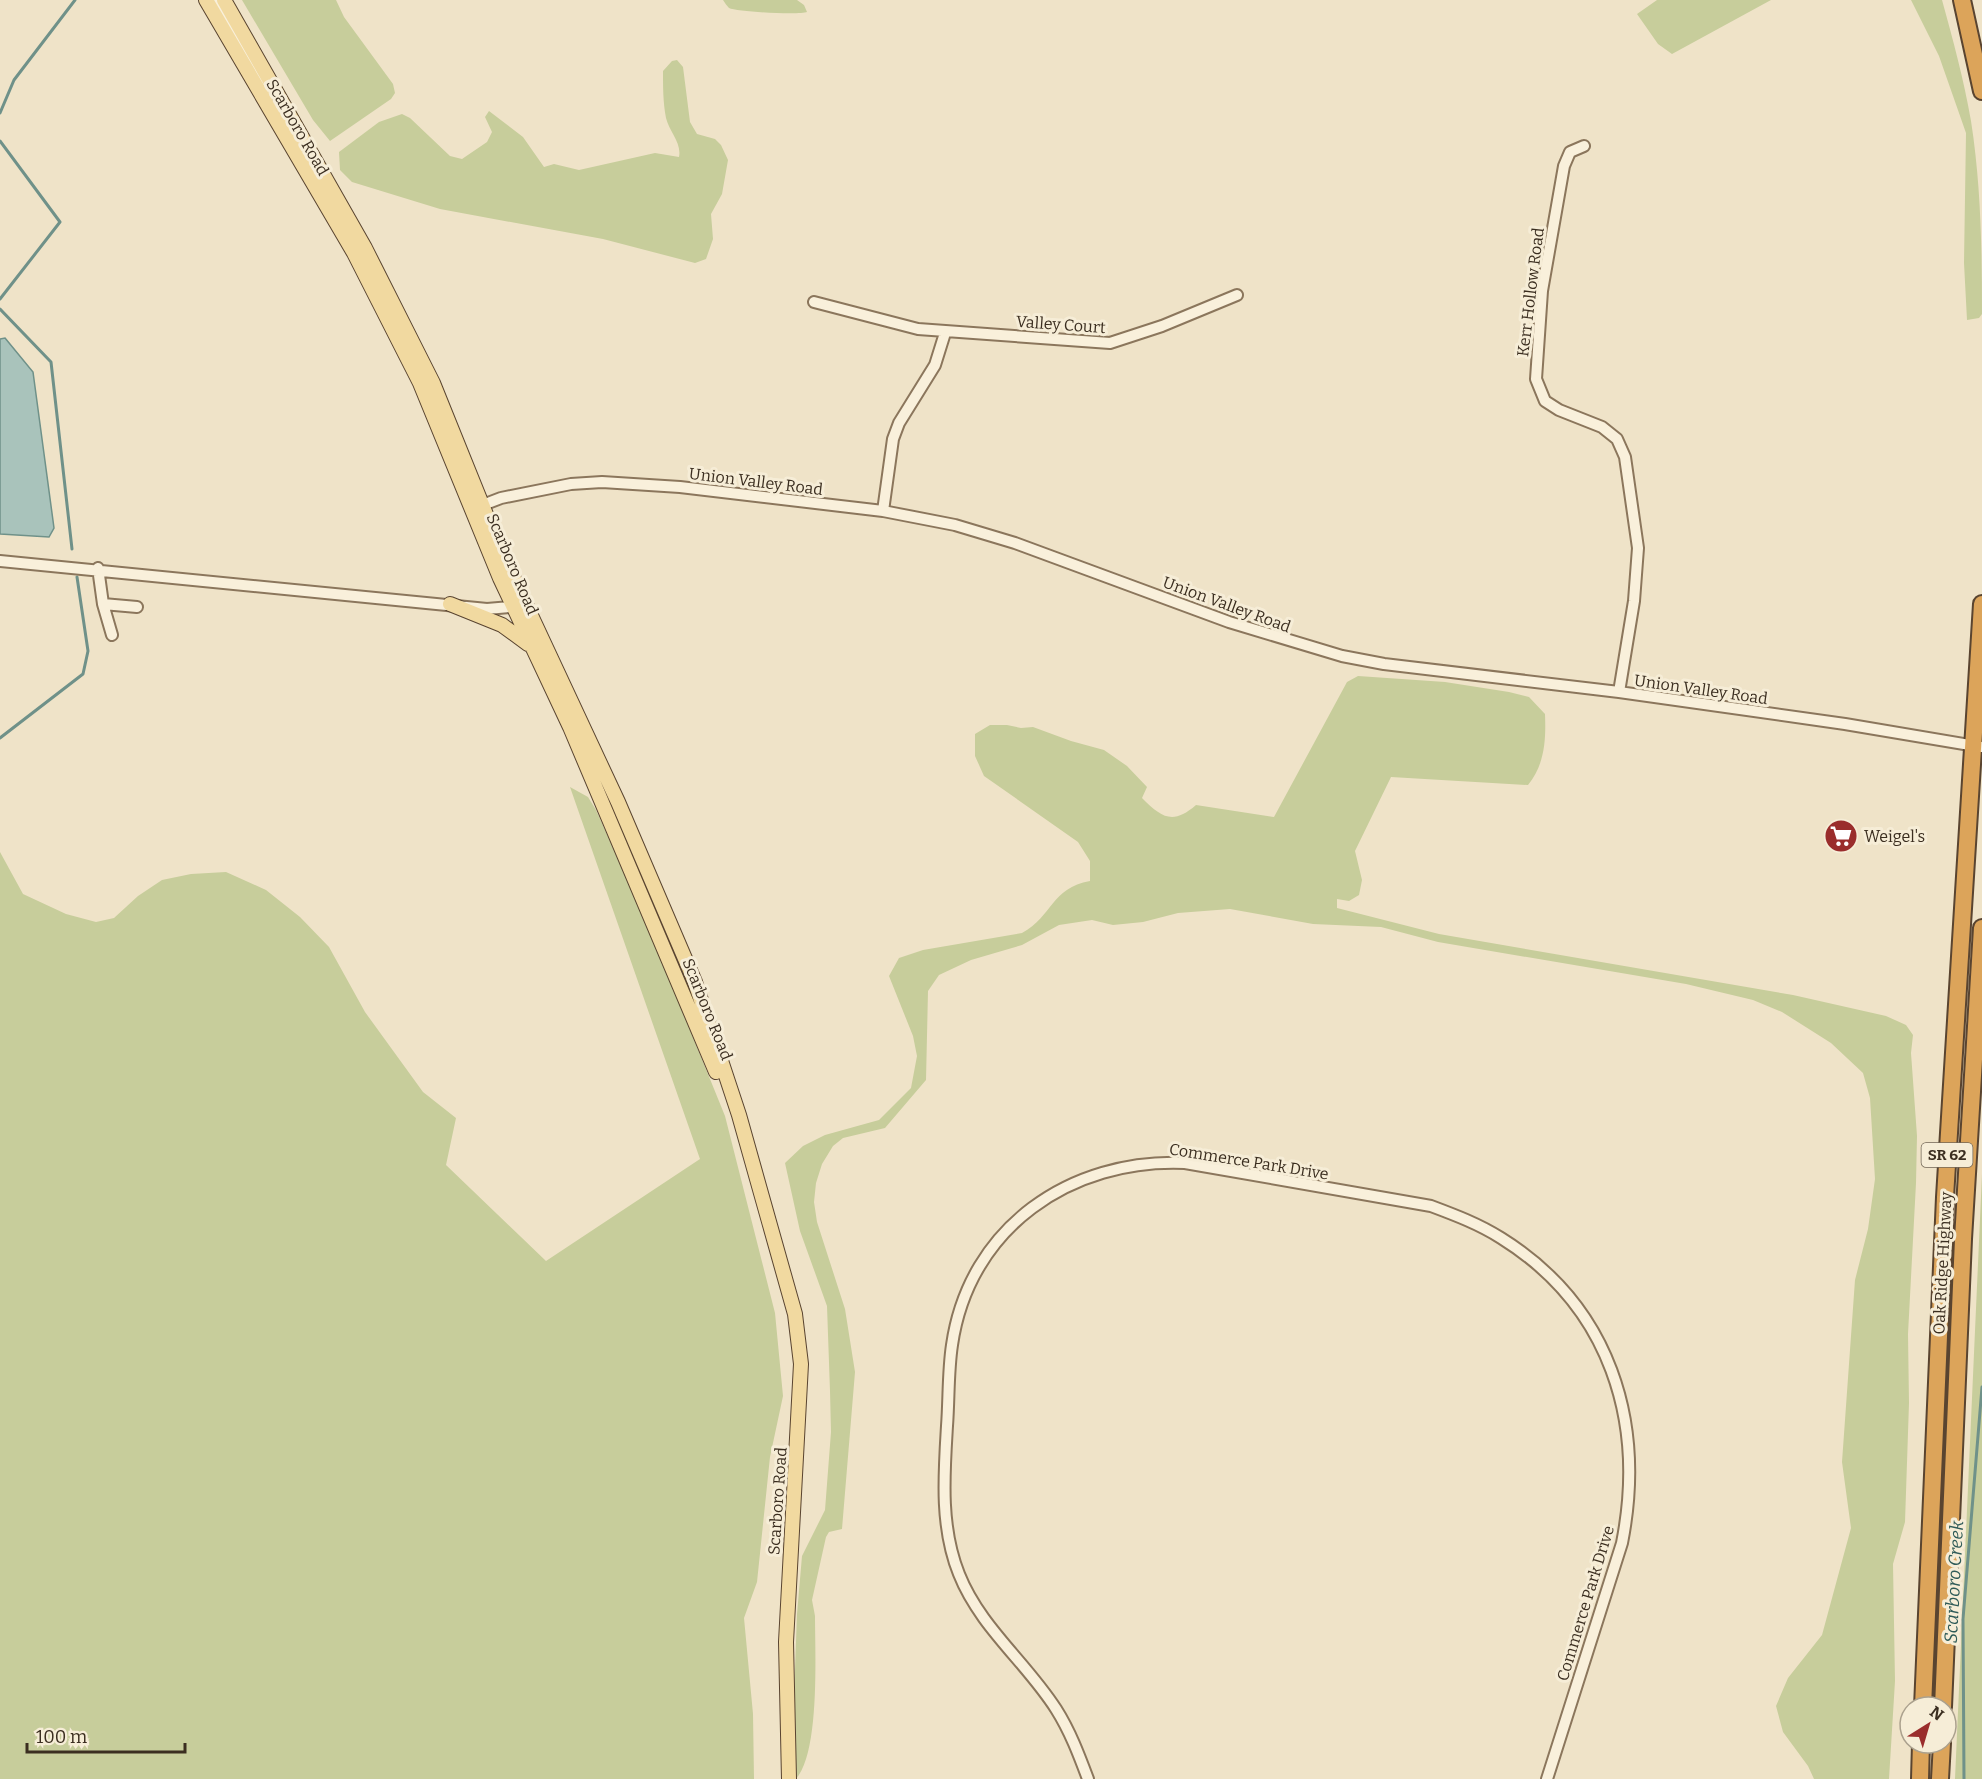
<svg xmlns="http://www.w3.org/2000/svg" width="1982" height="1779" viewBox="0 0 1982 1779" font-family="Bitter,serif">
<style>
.green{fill:#c7cd9b}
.water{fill:#a9c3bb;stroke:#6f9189;stroke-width:1.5}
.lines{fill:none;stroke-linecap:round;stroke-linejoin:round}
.stream{stroke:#6f9189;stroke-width:3}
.minor-casing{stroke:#8b765c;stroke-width:14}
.major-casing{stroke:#594430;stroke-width:16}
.highway-casing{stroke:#594430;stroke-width:20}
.minor{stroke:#f9f0db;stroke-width:10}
.major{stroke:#f1d9a0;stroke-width:14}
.highway{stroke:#dca45a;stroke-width:16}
.labels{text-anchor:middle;stroke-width:6;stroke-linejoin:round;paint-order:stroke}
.shield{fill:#f6edd7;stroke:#736757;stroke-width:1.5}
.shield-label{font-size:15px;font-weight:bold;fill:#3b2e20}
.street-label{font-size:16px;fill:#3b2e20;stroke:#f6edd7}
.poi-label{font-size:16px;fill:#3b2e20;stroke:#f6edd7;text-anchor:start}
.water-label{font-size:18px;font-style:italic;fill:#2f5b58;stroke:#f6edd7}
</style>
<rect width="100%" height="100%" fill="#efe3c8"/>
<path class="green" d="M242 0H336L344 17 393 84 395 93 391 99 330 141 313 120Z
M723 0H797L804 5 807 12C800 15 737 12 729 8 727 6 725 3 723 0Z
M1657 0H1771L1672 54 1658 44 1637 14Z
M1911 0H1942C1953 40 1964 80 1971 121 1981 185 1982 249 1982 314L1979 318 1967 320 1964 263 1966 133 1939 56Z
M677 60 683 67 690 122 697 134 715 139 721 145 728 160 722 194 711 214 713 239 706 259 695 263 603 239 440 209 352 182 340 170 339 152 379 122 402 114 410 118 450 156 462 159 487 142 492 132 485 117 489 111 523 137 544 167 554 164 579 170 655 153 679 157C682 143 669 131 666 118 663 102 663 87 663 71L672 61Z
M1358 676 1445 682 1509 692 1529 697 1545 714C1546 740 1545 764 1528 785L1391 777 1355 851 1362 880 1359 895 1349 901 1337 899V908L1439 934 1793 995 1886 1016 1906 1025 1913 1035 1911 1053 1917 1136 1916 1183 1908 1334 1909 1403 1905 1522 1893 1564 1895 1681 1889 1779H1814L1808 1766 1783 1732 1776 1706 1788 1678 1822 1635 1851 1528 1842 1462 1855 1280 1868 1229 1875 1179 1870 1098 1863 1073 1831 1043 1782 1012 1753 1000 1686 984 1438 942 1381 927 1313 924 1230 909 1178 913 1143 922 1113 925 1092 920 1059 925 1022 945 971 960 939 975 928 991 926 1080 885 1128 843 1138 833 1146 822 1164 816 1183 814 1202 817 1222 845 1309 855 1372 842 1529 829 1532 826 1537 812 1600 815 1616C815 1654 820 1752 796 1779L792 1752 797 1614 802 1556 825 1510 831 1432 830 1391 827 1306 800 1231 785 1163 803 1146 825 1135 879 1120 911 1088 917 1056 913 1036 889 976 899 958 923 950 1022 933C1053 916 1051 888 1090 881V861L1078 842 984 776 975 756V734L990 725H1007L1021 728 1033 727 1071 741 1104 750 1127 766 1147 787 1142 798C1162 818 1173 825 1196 805L1274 817 1347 682Z
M570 787 588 797 596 810 645 919 725 1116 775 1313 783 1396 770 1457 757 1582 744 1618 753 1714 754 1779H0V852L23 894 66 914 96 922 114 918 138 896 162 880 191 874 226 872 266 890 300 917 329 947 365 1012 423 1092 456 1118 446 1165 546 1261 700 1159Z
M1982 1174V1779H1955Z"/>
<path class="water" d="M5 338 33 372 54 528 49 537 0 534V339Z"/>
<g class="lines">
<path class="stream" d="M0 113 14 80 75 0
M0 141 60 222 0 299
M0 309 51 362 72 549
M0 738 83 674 88 651 77 577
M1964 1779 1963 1619 1982 1387"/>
<defs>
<path id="minor" d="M215 0 271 94
M1584 146 1570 152 1564 166 1542 291 1536 379 1545 401 1559 410 1602 427 1617 439 1625 457 1638 548 1634 601 1619 692
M814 302 918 329 1110 343 1162 326 1237 295
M475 508 501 498 571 484 602 482 680 487 883 511 955 525 1015 543 1229 622 1342 656 1384 664 1619 692 1845 724 1982 747
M883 511 893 439 899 423 935 365 945 333
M0 561 487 609 520 606
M98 568 103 604 112 635
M103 604 137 607
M1088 1779C1079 1755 1070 1731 1056 1709 1026 1662 980 1627 959 1574 940 1527 944 1475 947 1426 949 1399 948 1371 952 1345 969 1227 1071 1158 1185 1163L1431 1206C1455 1215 1479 1224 1501 1238 1610 1306 1646 1421 1622 1543L1547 1779"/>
<path id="major" d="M206 0 354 253 420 383 500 578 570 727 716 1072
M224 0 365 248 433 383 500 549 618 802 695 982 739 1115 795 1314 801 1364 786 1642 789 1779
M450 604 502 625 528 644"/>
<path id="highway" d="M1962 0 1982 91
M1923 1707 1945 1197 1982 604
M1943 1707 1963 1239 1982 928
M1920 1779 1921 1743
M1940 1779 1942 1743"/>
</defs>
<use href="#minor" class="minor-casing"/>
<use href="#major" class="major-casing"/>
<use href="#highway" class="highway-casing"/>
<use href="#minor" class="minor"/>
<use href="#major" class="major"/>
<use href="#highway" class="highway"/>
</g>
<defs>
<symbol id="supermarket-disc" viewBox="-11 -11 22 22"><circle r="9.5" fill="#9a2d2c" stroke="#f6edd7"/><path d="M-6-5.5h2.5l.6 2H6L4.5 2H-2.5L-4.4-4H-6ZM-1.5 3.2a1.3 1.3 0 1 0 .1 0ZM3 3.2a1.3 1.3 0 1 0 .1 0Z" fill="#fff"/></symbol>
</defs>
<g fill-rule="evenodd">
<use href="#supermarket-disc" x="1822" y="817" width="38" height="38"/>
</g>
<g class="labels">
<rect class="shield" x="1921.5" y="1143" width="51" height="24" rx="4.5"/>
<g class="shield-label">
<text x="1947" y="1160">SR 62</text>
</g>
<g class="street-label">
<text transform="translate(298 127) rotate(60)" y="6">Scarboro Road</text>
<text transform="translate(1530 292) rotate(-83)" y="6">Kerr Hollow Road</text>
<text transform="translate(1061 324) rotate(4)" y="6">Valley Court</text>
<text transform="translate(756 481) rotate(7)" y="6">Union Valley Road</text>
<text transform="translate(513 564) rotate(67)" y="6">Scarboro Road</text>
<text transform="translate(1227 604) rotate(20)" y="6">Union Valley Road</text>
<text transform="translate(1701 689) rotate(8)" y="6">Union Valley Road</text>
<text transform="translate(708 1009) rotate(68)" y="6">Scarboro Road</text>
<text transform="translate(1249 1161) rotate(9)" y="6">Commerce Park Drive</text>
<text transform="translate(1942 1263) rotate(-87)" y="6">Oak Ridge Highway</text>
<text transform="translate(777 1501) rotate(-86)" y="6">Scarboro Road</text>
<text transform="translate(1585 1603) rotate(-73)" y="6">Commerce Park Drive</text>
</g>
<g class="poi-label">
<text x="1864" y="842">Weigel's</text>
</g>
<g class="water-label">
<text transform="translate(1954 1582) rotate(-87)" y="6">Scarboro Creek</text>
</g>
</g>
<g transform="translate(1928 1725) rotate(37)"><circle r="28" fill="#f6edd7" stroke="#aba18e" stroke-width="1.5"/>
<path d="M0-4.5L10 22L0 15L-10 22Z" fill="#9a2d2c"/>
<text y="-9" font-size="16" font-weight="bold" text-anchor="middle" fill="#3b2e20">N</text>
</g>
<path d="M27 1743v9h158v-9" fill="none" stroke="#3b2e20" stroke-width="3"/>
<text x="36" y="1743" font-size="18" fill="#3b2e20" stroke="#f6edd7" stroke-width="4.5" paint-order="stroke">100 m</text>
</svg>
